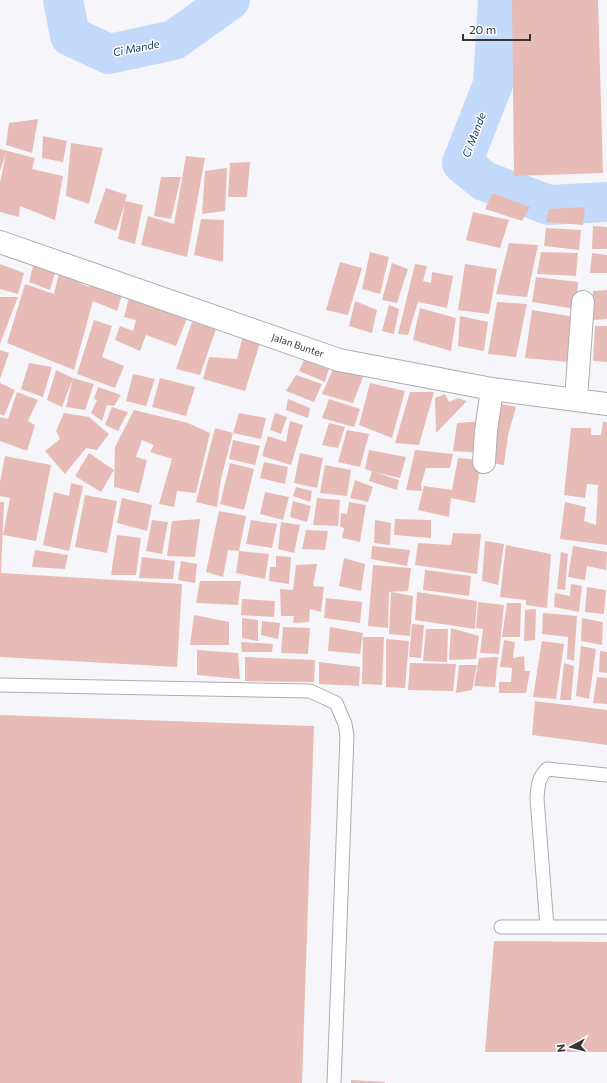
<svg xmlns="http://www.w3.org/2000/svg" width="607" height="1083" viewBox="0 0 607 1083" font-family="Commissioner,sans-serif">
<style>
.lines{fill:none;stroke-linecap:round;stroke-linejoin:round}
.river{stroke:#c3dafa;stroke-width:40}
.building{fill:#e7bcb6}
.lane-casing{stroke:#adadb0;stroke-width:15}
.street-casing{stroke:#adadb0;stroke-width:24}
.lane{stroke:#fff;stroke-width:13}
.street{stroke:#fff;stroke-width:22}
.labels{text-anchor:middle;stroke-width:3;stroke-linejoin:round;paint-order:stroke}
.street-label{font-size:10px;fill:#363637;stroke:#fff}
.water-label{font-size:11px;font-style:italic;fill:#15355d;stroke:#fff}
</style>
<rect width="100%" height="100%" fill="#f6f6fa"/>
<g class="lines">
<path class="river" d="M63 0 70 36 109 54 174 40 230 0
M498 0 493 84 462 163 484 181 549 205 607 202"/>
</g>
<path class="building" d="M512 0H598L603 173 514 176Z
M38 119 32 153 6 145 9 123Z
M43 136 67 141 63 162 42 158Z
M71 143 103 148 89 204 66 196Z
M0 149 35 158 32 169 63 176 55 220 20 206 19 217 0 212V183L6 153 0 171Z
M186 156 205 158 187 257 141 245 148 216 174 224Z
M250 162 247 197H228L230 163Z
M227 168 225 211 202 214 205 171Z
M161 177H181L171 219 154 216Z
M106 188 127 195 125 201 143 205 135 244 118 239 125 203 116 231 94 223Z
M493 193 530 207 522 221 485 209Z
M585 207 583 225 546 222 549 209Z
M473 212 509 220 500 248 466 240Z
M201 219 224 220 223 262 194 255Z
M593 226 607 227V249H592Z
M546 228 581 230 579 250 544 246Z
M509 243 538 245 527 297 496 294Z
M370 252 389 257 380 294 362 289Z
M541 252 578 253 576 276 537 274Z
M592 253 607 255V273H590Z
M340 262 362 268 348 315 326 310Z
M392 263 408 269 397 303 382 300Z
M0 264 24 273 18 294 0 289Z
M415 264 427 266 423 281 431 283 432 272 453 276 447 308 418 302 408 335 398 334Z
M465 264 497 269 489 314 458 310Z
M33 266 55 273 50 290 29 282Z
M59 273 89 287 92 277 124 289 117 311 93 301 74 370 7 343 25 284 54 294Z
M536 277 578 282 576 309 532 302Z
M607 290V319L593 320V291Z
M0 297H18L0 344Z
M129 298 188 316 176 346 146 335 140 351 115 340 120 326 133 331 136 320 124 317Z
M355 301 377 310 372 333 349 326Z
M497 302 527 304 516 357 488 354Z
M389 305 399 309 394 334 382 331Z
M420 308 456 318 451 351 413 340Z
M532 310 575 317 568 362 525 358Z
M460 316 488 322 484 351 458 346Z
M94 320 112 326 102 357 124 366 115 388 77 374Z
M192 322 216 329 200 375 176 369Z
M595 326H607V362L593 361Z
M243 335 261 340 245 391 203 379 209 357 237 359Z
M0 350 9 353 0 379Z
M304 360 329 369 325 382 299 371Z
M29 363 52 367 43 397 21 389Z
M334 367 363 377 353 403 322 394Z
M56 370 73 378 62 407 47 400Z
M133 374 155 379 146 406 126 401Z
M296 375 322 384 314 402 286 391Z
M73 378 94 384 85 410 66 407Z
M160 378 195 387 186 416 152 407Z
M0 383 15 390 4 416 0 414Z
M370 383 405 391 392 438 359 425Z
M98 387 121 395 114 406 107 405 102 421 91 413 97 400 94 399Z
M17 392 38 400 28 421 35 425 27 451 0 441V417L8 419Z
M410 392H434L419 445 395 443Z
M445 394 449 402 458 398 467 401 436 433 435 398Z
M288 399 310 408 308 418 286 410Z
M329 399 360 409 354 427 322 418Z
M492 402 516 407 508 435 504 465 485 462Z
M112 407 128 412 118 431 105 425Z
M134 410 188 423 210 433 196 493 177 491 174 507 159 504 172 459 150 452 154 445 142 440 136 457 147 460 139 493 114 487 115 447Z
M64 413 89 417 109 434 97 450 86 448 65 474 45 451 60 439 56 431Z
M239 413 266 418 261 439 233 433 221 479 217 507 196 502 215 428 233 433Z
M275 413 287 417 281 434 270 430Z
M290 421 303 425 291 465 262 456 268 436 286 442Z
M484 421 482 453 453 451 457 423Z
M603 422H607V545L560 539 565 502 586 507 584 521 596 525 598 485 587 484 585 498 564 495 571 428H591V435H601Z
M329 423 345 427 338 448 322 445Z
M347 430 369 434 360 467 338 462Z
M233 440 260 446 255 465 229 459Z
M369 450 406 457 400 478 374 472 399 480 397 490 369 481 372 471 365 469Z
M415 450 453 454 450 468H426L421 484 422 491 406 490Z
M89 453 114 470 101 492 75 476Z
M300 453 323 458 317 488 294 483Z
M5 456 51 465 36 541 3 535 10 498 0 496V482Z
M458 458 481 460 475 503 451 498 449 517 418 510 424 486 452 490Z
M264 462 288 467 285 484 260 478Z
M230 463 254 469 244 510 220 504Z
M325 465 351 470 347 496 320 493Z
M355 480 373 487 368 502 350 498Z
M71 483 83 486 69 551 43 545 54 492 69 496Z
M296 487 312 491 310 502 293 496Z
M265 492 289 497 283 520 260 514Z
M85 495 117 501 107 553 75 547Z
M122 498 152 505 147 531 117 523Z
M317 498 340 500 338 526 313 525Z
M293 501 311 506 307 522 290 517Z
M0 502H4L1 573 182 584 177 667 0 657Z
M349 502 366 505 360 542 342 538 344 528 340 527 341 513 347 514Z
M219 511 246 516 239 551 228 550 223 577 206 572Z
M200 519 195 557 167 556 172 521Z
M395 519 431 520V538L394 535Z
M152 520 168 522 162 554 146 551Z
M251 520 277 524 272 548 246 544Z
M375 520 391 523 390 545 374 543Z
M281 522 300 525 294 553 278 549Z
M306 530 328 531 325 550 302 549Z
M453 533 481 534 477 574 415 565 418 543 451 545Z
M117 535 141 538 136 575H111Z
M485 541 504 544 498 585 482 581Z
M506 545 551 554 547 608 526 605V600L500 597Z
M372 546 410 550 407 566 371 559Z
M573 546 607 552 606 570 587 566 585 580 568 577Z
M35 550 68 555 65 569 32 567Z
M239 551 269 554 265 579 236 573Z
M561 552 568 554 565 590 557 589Z
M276 556 291 557 289 584 269 581 270 567H276Z
M142 557 175 561 173 579 139 578Z
M344 558 365 564 361 591 339 586Z
M181 561 197 564 195 583 178 580Z
M317 564 313 586 324 587 321 612 310 609 309 622 293 623 294 616H281L280 589 293 590 296 565Z
M373 565 411 568 408 591 387 592H389L388 628 368 626Z
M425 570 471 576 469 596 423 590Z
M200 581H241L238 605 196 603Z
M571 584 582 586 579 612 554 607 555 593 570 596Z
M587 587 606 590 604 614 585 612Z
M391 592 413 596 410 636 389 634Z
M417 592 477 601 475 629 415 620Z
M326 598 362 602 360 623 324 618Z
M242 599 275 601 274 617 241 615Z
M478 602 504 605 499 654 480 653 483 629 476 628Z
M507 603H521L520 637H502Z
M536 609 535 640 524 641 525 610Z
M543 613 577 616 574 661 567 659 568 637 542 634Z
M194 615 229 622V645H190Z
M242 618 258 620V641L242 638Z
M582 618 603 622 602 645 581 641Z
M262 621 280 623 278 639 261 635Z
M412 624 424 625 421 658 409 657Z
M283 627 310 628 308 654 281 653Z
M330 627 363 633 360 654 328 651Z
M451 628 479 636 476 659 449 660Z
M426 629H448L447 662 423 661Z
M363 637H384L382 685 362 684Z
M386 639 409 641 405 688 386 687Z
M504 640 515 642 513 658 524 656 525 671H530L526 693H499V682H511L512 668 500 667Z
M542 641 564 644 556 699 533 697Z
M241 642 273 644 272 652H242Z
M581 646 596 649 589 699 576 696Z
M197 650 238 653 240 679 197 675Z
M600 651 607 652V673L599 672Z
M245 657 315 660 314 682 245 681Z
M498 657 495 687 474 686 479 658Z
M319 662 360 667 359 686 319 684Z
M410 663 456 664 453 691 408 690Z
M564 663 574 666 571 700H560Z
M459 665H477L472 690 456 693Z
M597 677 607 678V704L593 703Z
M535 701 607 710V745L532 735Z
M0 715 314 726 302 1083H0Z
M494 941 607 942V1052H485Z
M351 1080 385 1082V1083H351Z"/>
<g class="lines">
<defs>
<path id="lane" d="M0 685 310 691 336 703 345 724 347 736 334 1083
M501 927H607
M547 927 537 798C538 786 538 778 547 769L607 775"/>
<path id="street" d="M0 242 339 360 492 389 607 404
M576 399 583 302
M484 462 486 431 492 389"/>
</defs>
<use href="#lane" class="lane-casing"/>
<use href="#street" class="street-casing"/>
<use href="#lane" class="lane"/>
<use href="#street" class="street"/>
</g>
<g class="labels">
<g class="street-label">
<text transform="translate(298 345) rotate(19)" y="4">Jalan Bunter</text>
</g>
<g class="water-label">
<text transform="translate(136 48) rotate(-11)" y="4">Ci Mande</text>
<text transform="translate(474 135) rotate(-69)" y="4">Ci Mande</text>
</g>
</g>
<g transform="translate(571 1047) rotate(263)" stroke="#ffffff" stroke-width="3" paint-order="stroke">
<path d="M0-3L7 15L0 10L-7 15Z" fill="#363637"/>
<text y="-6" font-size="11" font-weight="bold" text-anchor="middle" fill="#363637">N</text>
</g>
<path d="M463 34v6h67v-6" fill="none" stroke="#363637" stroke-width="2"/>
<text x="469" y="34" font-size="12" fill="#363637" stroke="#ffffff" stroke-width="3" paint-order="stroke">20 m</text>
</svg>
